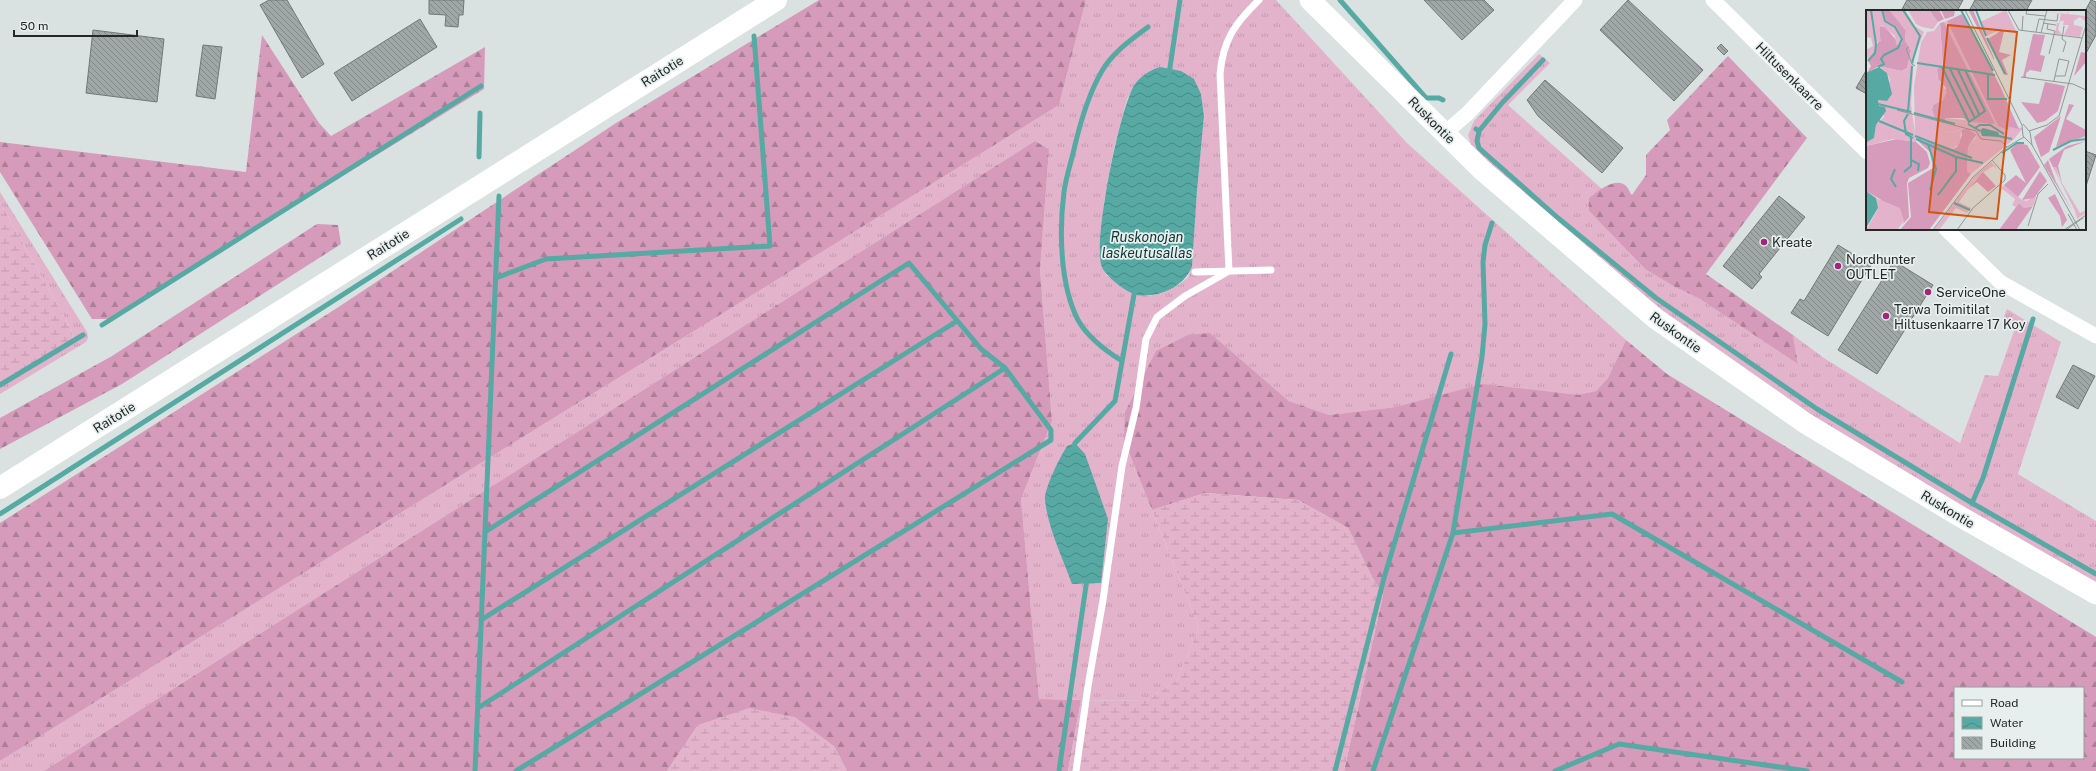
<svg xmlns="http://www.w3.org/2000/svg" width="2096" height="771" viewBox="0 0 2096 771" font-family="'Public Sans',sans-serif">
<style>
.grass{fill:url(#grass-tufts);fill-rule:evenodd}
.forest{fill:url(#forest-firs);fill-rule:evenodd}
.wetland{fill:url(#wetland-marsh)}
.water{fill:url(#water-waves)}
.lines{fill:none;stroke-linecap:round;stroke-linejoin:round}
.stream{stroke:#57a9a3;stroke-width:5}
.building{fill:url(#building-back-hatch);stroke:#717978}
.service{stroke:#fff;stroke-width:7}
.minor{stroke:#fff;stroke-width:15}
.secondary{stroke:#fff;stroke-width:21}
.primary{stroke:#fff;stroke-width:22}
.poi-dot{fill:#a42678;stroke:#e6efee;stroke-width:1.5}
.labels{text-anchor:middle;stroke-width:3.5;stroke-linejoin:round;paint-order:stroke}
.street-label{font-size:13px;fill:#242827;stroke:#e6efee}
.poi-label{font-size:13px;fill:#242827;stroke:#e6efee;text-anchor:start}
.water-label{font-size:14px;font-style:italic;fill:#103835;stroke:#e6efee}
.inset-river{fill:none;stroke:#57a9a3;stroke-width:2}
.inset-road{fill:none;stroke:#919897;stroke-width:1}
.view{fill:#d4540f;fill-opacity:0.15;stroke:#d4540f;stroke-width:2}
.inset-edge{fill:none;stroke:#242827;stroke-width:2}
</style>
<defs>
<pattern id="grass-tufts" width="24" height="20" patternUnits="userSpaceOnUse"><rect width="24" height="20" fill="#e3b3cc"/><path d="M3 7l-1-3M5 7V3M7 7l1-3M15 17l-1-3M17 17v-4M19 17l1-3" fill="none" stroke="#c39aaf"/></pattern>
<pattern id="forest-firs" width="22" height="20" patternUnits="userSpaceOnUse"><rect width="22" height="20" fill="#d69aba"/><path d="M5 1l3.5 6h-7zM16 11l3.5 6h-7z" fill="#ad7e97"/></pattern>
<pattern id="wetland-marsh" width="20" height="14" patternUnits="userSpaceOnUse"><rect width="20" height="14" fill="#e3b3cc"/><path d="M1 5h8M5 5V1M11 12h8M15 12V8" fill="none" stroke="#c39aaf"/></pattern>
<pattern id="water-waves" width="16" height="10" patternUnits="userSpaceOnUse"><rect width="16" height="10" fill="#57a9a3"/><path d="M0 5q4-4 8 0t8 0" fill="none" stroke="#488a85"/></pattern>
<pattern id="building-back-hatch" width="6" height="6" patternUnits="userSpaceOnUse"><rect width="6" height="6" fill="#9fa8a7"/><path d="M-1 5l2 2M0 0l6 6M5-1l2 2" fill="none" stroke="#818988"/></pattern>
</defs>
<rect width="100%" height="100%" fill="#d9e2e1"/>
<path class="grass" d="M1086 0H1276L1407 143 1626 340 1608 378 1596 391 1578 395 1396 407 1329 415 1289 401 1210 333 1124 440 1199 628 1177 680 1146 701 1039 699 1021 499 1052 421 1040 270 1049 149 1035 141 44 771H0V761L1059 105ZM1151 70 1201 94 1204 116 1197 191 1192 267 1188 277 1180 284 1163 293 1148 296 1134 294 1106 275 1100 257 1104 202 1114 148 1127 99 1135 84Z
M1539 54 1550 63 1508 105 1602 189 1589 198V211L1645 269 1675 287 1700 299 1798 363 1793 335 1824 358 1960 443 1985 375 1998 376 2014 331 2003 319 2007 309 2061 342 2018 474 2096 521V582L1968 510 1812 415 1654 304 1473 152 1468 135 1474 121Z
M0 192 87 332 88 338 86 342 0 394V386L73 343 72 331 0 202Z"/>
<path class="forest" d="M819 0H1086L1059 105 0 761V523L337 308 616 123Z
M262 35 319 123 331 136 485 47 484 89 110 319H92L0 172V142L246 172Z
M1728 56 1807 138 1706 274 1793 335 1798 364 1700 299 1675 287 1645 269 1589 211V198C1597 192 1614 177 1625 185 1628 187 1630 193 1632 195L1646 175V155L1670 130 1667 120Z
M1035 141 1049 149 1040 270 1052 421 1021 499 1039 699 1081 700 1068 771H847L834 746 698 725 667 771H44Z
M317 224 338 225 341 244 122 384 0 449V418L112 356Z
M1210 333 1289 401 1329 415 1396 407 1482 384 1578 395 1596 391 1608 378 1626 340 1667 374 2096 637V771H1344L1383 595 1372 577 1348 528 1298 500 1205 493 1152 510 1124 440 1125 412 1156 351 1188 335ZM1955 688H2083V758H1955Z"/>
<path class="wetland" d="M0 202 72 331 73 343 0 386Z
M1205 493 1298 500 1348 528 1372 577 1383 595 1344 771H1068L1081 700 1146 701 1177 680 1199 628 1152 510Z
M749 708 795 717 834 746 847 771H667L698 725Z"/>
<path class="water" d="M1160 67 1181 71 1194 79 1201 94 1204 116 1197 191 1192 267C1186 281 1173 290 1158 294 1151 295 1141 297 1134 294 1125 291 1105 276 1102 267 1092 245 1120 105 1135 84 1141 76 1150 70 1160 67Z
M1075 443 1085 454 1108 519 1101 583 1072 584C1063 559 1047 526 1045 499 1045 487 1060 457 1067 446Z"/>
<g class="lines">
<path class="stream" d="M1340 0 1426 98H1439L1443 100
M1169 74 1180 0
M1476 129 1479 131 1477 141 1479 148 1558 218 1656 298 1817 409 1972 503 2096 574
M1479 131 1502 103 1543 60
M479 157 480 113
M496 278 546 259 770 246 754 36
M102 325 481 86
M1122 361C1106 351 1088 338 1078 320 1060 285 1059 231 1064 192 1066 176 1072 160 1075 145 1081 120 1089 93 1102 71 1113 52 1131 40 1148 27
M0 385 83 335
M1073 449 1075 443 1115 401 1135 289
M1972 503 1983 478 2033 319
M0 514 461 219
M485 532 909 263 981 349 1005 368 1051 430V440L516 771
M1453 533 1612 514 1902 682
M481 620 957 321
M478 708 1005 368
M475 771 499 196
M1059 771 1087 579
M1335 771 1384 578 1451 354
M1373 771 1453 533 1482 357 1485 324 1483 262 1485 245 1492 223
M1555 771 1619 744 1807 771"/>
</g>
<path class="building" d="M269 0H287L324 64 302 78 260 5Z
M429 0H464L463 15H459L458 27 445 26 446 15 429 14Z
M1424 0H1484L1494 10 1462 40Z
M1628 0 1703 70 1674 101 1600 30Z
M1907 0H1963L1957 11H1901Z
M1975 0H2032L2026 11H1969Z
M2091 0 2096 2V35L2085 55V11Z
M420 19 437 47 352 101 334 73Z
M93 30 164 39 157 102 86 93Z
M1721 44 1728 51 1724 55 1717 48Z
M203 45 222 47 215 99 196 96Z
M1867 69V94L1856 88Z
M1545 80 1623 148 1602 173 1538 116 1527 100Z
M2085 151 2096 155 2085 189Z
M1779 196 1805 217 1759 274 1762 277 1752 289 1723 266Z
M1838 245 1871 265 1828 336 1791 313 1800 299 1804 301Z
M1894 261 1933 285 1877 374 1838 350Z
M2073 365 2095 376 2078 409 2056 397Z"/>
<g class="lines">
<path class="service" d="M1195 272 1271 270
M1076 771 1088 686 1103 600 1122 466 1136 408 1146 339 1157 317 1185 296 1229 271 1220 74C1223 40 1235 23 1259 0"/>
<path class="minor" d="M1713 0 1867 152
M1445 133 1468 113 1575 0
M1946 229 2000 282 2096 336"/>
<path class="secondary" d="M1310 0 1482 170 1656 319 1805 423 1961 517 2096 594"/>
<path class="primary" d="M0 488 776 0"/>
</g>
<g class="poi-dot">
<circle cx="1764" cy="242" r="4"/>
<circle cx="1838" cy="266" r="4"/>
<circle cx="1928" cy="292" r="4"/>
<circle cx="1886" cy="316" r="4"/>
</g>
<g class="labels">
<g class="street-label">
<text transform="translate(662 71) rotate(-32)" y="5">Raitotie</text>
<text transform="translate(1790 76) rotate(45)" y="5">Hiltusenkaarre</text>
<text transform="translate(1432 120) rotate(45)" y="5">Ruskontie</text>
<text transform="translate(388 244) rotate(-32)" y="5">Raitotie</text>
<text transform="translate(1676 332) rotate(36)" y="5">Ruskontie</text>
<text transform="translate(114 417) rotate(-32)" y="5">Raitotie</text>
<text transform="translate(1948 509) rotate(31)" y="5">Ruskontie</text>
</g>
<g class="poi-label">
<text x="1772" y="247">Kreate</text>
<text x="1846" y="264">Nordhunter<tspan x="1846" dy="15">OUTLET</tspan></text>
<text x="1936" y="297">ServiceOne</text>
<text x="1894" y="314">Terwa Toimitilat<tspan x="1894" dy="15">Hiltusenkaarre 17 Koy</tspan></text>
</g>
<g class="water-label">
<text x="1147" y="242">Ruskonojan<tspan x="1147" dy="16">laskeutusallas</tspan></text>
</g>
</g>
<g transform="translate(1866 10)">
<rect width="220" height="220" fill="#d9e2e1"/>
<path d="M203 0 202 4 219 6 220 3 219 11 214 7 208 11V15L217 17 214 27 198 25 203 15H197L198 11H194L192 19 196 25 189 24 191 13H178H193L195 4 182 2 179 9 182 2 201 4ZM81 11 132 116 142 119 143 117 157 118 147 130 105 164 101 161 102 137 110 127 101 118 84 123 79 121V108L129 113 78 12ZM125 152 132 159 127 156 118 162 108 171 93 192 105 198 101 203 90 198 73 220H68L108 167ZM187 157H190L193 168 214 203 220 200V203L211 209 209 201ZM138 175 156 190 161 191 170 185 168 195 158 198 153 193 150 197 146 195 149 189 135 178Z" fill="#e3b3cc"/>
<path d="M16 0H23L29 5 40 21 39 30 45 41 41 58 35 61 13 56 1 63 5 56 2 51 14 29 13 16 19 17 31 31 33 24 20 10ZM63 0H73L78 9 72 12ZM75 0H89L88 6 79 9ZM107 0 128 48V50L103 1ZM96 4 134 76 153 119 143 117 142 120 132 116 81 11ZM78 12 129 113 128 114 104 112 97 108H79V112L69 109 66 100 67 95 77 90 80 78 72 69 71 60 73 56 77 57 74 13ZM136 20 138 21 133 42 145 45 136 50 142 65H139L122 29ZM167 24 179 25 174 45 179 46 175 62 164 60 160 63V67H157ZM215 42 220 43V52L208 66ZM179 72 199 76 192 101 179 111 171 113 155 92 173 94ZM203 94 208 95 200 109 220 120V126L190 137ZM195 106 183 142 175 147 168 127ZM101 118 110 125 102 137 101 161 105 164 63 220H34L45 207 42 173 67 158 64 142 53 132H62L85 140 91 137 96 125 95 120ZM31 129 50 132 61 142 64 153 62 158 43 168 41 173 43 207 37 214 38 211 14 189 0 181V136ZM220 131 198 140 192 156 196 173 190 157H187L183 149 201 136ZM152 133 161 135 174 157 152 187 138 175 150 165 160 173 144 140ZM182 150 190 172 207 202 178 155ZM174 161 181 171 168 188 156 190ZM117 162 130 176 122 182 111 172 102 179ZM189 184 201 210 196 217 194 206 182 188ZM153 193 158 198 167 196 150 220H133Z" fill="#d69aba"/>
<path d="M0 0H16L20 10 30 16 37 28 36 34 30 35 29 26 15 15 13 20 15 31 10 32 8 43 2 51 0 40 7 36 5 28 0 27ZM23 0H39L49 16 58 22 48 48 45 94 50 132 27 129 0 136V132L8 128 10 115 18 107 12 92 13 89 20 91 24 70 21 63 13 56 35 61 41 58 45 41 39 30 40 21ZM42 0H63L72 12 67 19 56 17 50 14ZM140 0 150 21 136 19 120 26 114 12ZM74 13 77 57 73 56 71 60 72 69 81 82 77 90 67 95 66 100 69 109 79 112V121L84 123 95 120 94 133 85 140 62 132H53L49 124 48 76 55 33 61 22 68 21ZM10 188 34 198 38 211 31 220H0L12 199Z" fill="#e3b3cc"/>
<path d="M13 57 21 63 26 84 21 91 12 90 13 96 19 97 20 101 10 115 8 128 1 132 0 63ZM117 118 132 122 134 127 116 126 114 120ZM0 181 10 188 12 198 0 218Z" fill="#57a9a3"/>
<path class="inset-river" d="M37 0 54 26 46 53M95 0 127 61M110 0 120 26M121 28 139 64M2 51 9 43 10 34 5 0M51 53 129 65M12 57 18 54 15 49 18 45 32 38 36 29 29 17 19 11 16 0M76 57 103 112 119 101 99 60M84 59 109 108M92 60 113 104M122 64V89H141M12 94 45 102M42 101 46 56M48 103 89 114M42 104 38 111 40 124 47 128M13 111 47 125M102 114 114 121M109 118 114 115H124L138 124M49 126 106 148M133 126 146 129M50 129 90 147 117 153M62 134 70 159 64 180M187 140 205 131 220 129M136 143 151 133H158M45 150 53 154 52 161M29 159 25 169 30 177M38 162 45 156V127M72 185 90 161V148M88 193 104 200"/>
<path class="inset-road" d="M99 0 156 115 157 126 167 136M142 0 153 20 216 28M161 0 160 4 179 6M177 13 190 15M182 14 181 19 189 21 183 44M156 21 157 6M170 22 173 9 191 11 192 4M175 23 181 0M43 37 40 39 46 54 49 56M197 42 200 32 196 29 198 16M155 67 207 74 220 80M188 71 189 66 193 49 203 51 199 66H189M31 100 110 121 115 129 135 131 141 137M157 114 164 122 166 135 214 220M163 121 181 115 193 106 220 15M202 204 211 220M162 216 172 184 182 174M67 220 107 167 141 137 158 127M91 220 107 198 139 170V165L126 150M198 220 220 205M200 220 217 208"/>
<path class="view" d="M82 15 151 22 131 209 63 202Z"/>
<rect width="220" height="220" class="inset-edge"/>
</g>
<rect x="1954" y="687" width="130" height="72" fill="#e6efee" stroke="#989f9e"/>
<rect x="1962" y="700" width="20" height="6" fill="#ffffff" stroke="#989f9e"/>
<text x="1990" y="707" font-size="12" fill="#242827">Road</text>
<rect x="1962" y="717" width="20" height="12" fill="url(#water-waves)" stroke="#989f9e"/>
<text x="1990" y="727" font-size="12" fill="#242827">Water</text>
<rect x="1962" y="737" width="20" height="12" fill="url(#building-back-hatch)" stroke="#989f9e"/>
<text x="1990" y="747" font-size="12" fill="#242827">Building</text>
<path d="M14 30v6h123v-6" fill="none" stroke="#242827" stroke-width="2"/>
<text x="20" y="30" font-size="12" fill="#242827" stroke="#e6efee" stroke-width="3" paint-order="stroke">50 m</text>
</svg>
